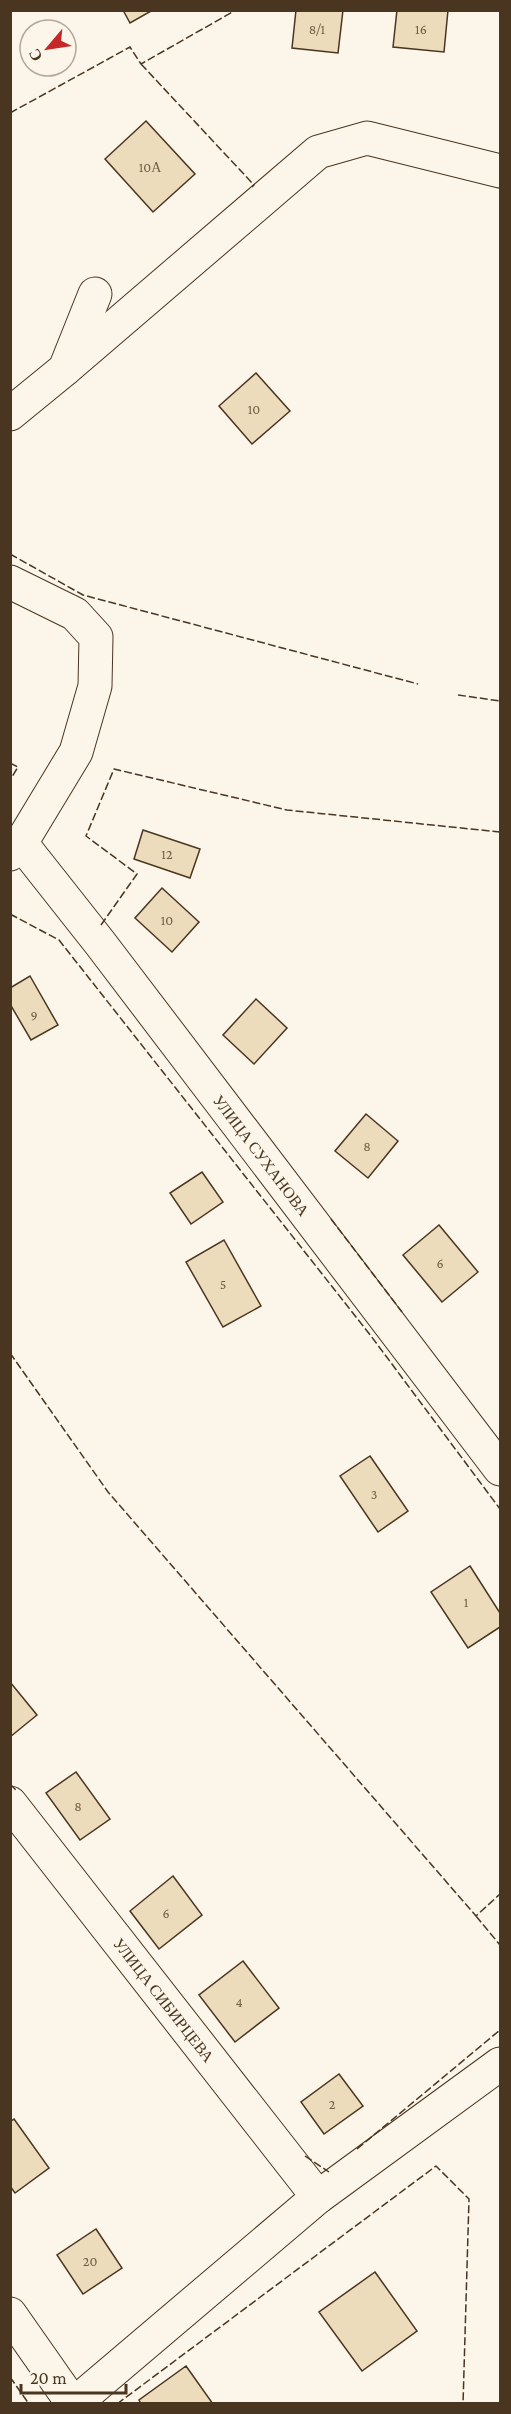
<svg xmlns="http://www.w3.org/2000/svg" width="511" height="2414" viewBox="0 0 511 2414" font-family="'Crimson Pro',serif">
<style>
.building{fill:#ecdcbc;stroke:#4a3520;stroke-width:1.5}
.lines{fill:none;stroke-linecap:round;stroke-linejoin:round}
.minor-casing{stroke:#4a3520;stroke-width:35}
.major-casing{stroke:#4a3520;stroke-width:35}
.minor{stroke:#fbf6e9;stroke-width:33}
.major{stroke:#fbf6e9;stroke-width:33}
.fence{stroke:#4a3520;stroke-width:1.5;stroke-dasharray:8 3;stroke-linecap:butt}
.labels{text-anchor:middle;stroke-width:4.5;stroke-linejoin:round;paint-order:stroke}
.number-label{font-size:14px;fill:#725f47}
.street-label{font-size:16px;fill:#4a3520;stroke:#fbf6e9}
</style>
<rect width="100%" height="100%" fill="#fbf6e9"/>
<path class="building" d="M123 10H153L130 23Z
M296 10H343L338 53 292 48Z
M397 10H448L444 52 393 47Z
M146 121 195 174 153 212 105 159Z
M256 373 290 411 252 444 219 406Z
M143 830 200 849 190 878 134 859Z
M162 888 199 922 172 952 135 918Z
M30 976 58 1025 31 1040 10 1004V988Z
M256 999 287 1028 254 1064 223 1035Z
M366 1114 398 1141 368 1178 335 1151Z
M202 1172 223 1202 191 1224 170 1193Z
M439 1225 478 1272 442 1302 403 1255Z
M224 1240 261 1306 223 1327 186 1262Z
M370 1456 408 1511 378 1532 340 1476Z
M470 1566 500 1613V1627L468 1648 431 1592Z
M10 1682 37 1715 10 1737Z
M76 1772 110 1819 80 1840 46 1793Z
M173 1876 202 1915 159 1949 130 1911Z
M243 1961 279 2008 235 2042 199 1995Z
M339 2074 363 2106 324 2134 301 2102Z
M14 2119 49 2168 15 2193 10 2186V2122Z
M96 2229 122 2268 83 2294 57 2255Z
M375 2272 417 2331 362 2371 319 2312Z
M186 2366 213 2404H141L139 2400Z"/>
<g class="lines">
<defs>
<g id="minor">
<path d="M65 369 318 152 367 138 500 171"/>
<path d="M10 414 65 369 95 294"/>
<path d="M10 582 75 614 96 637 95 686 76 752 21 843 10 854"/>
<path id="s1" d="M21 843 100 943 500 1469"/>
<path id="s2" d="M10 1803 318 2197"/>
<path d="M74 2404 318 2197 500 2064"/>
</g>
<path id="major" d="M10 2314 73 2404"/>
</defs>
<use href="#minor" class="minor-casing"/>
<use href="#major" class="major-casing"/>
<use href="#minor" class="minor"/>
<use href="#major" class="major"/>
<path class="fence" d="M141 64 254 185 252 187
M10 113 130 47 141 64 236 10
M10 554 83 595 418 684
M458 695 500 701
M10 763 18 767 10 780
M10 914 59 940 371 1336 500 1509
M101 925 137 874 86 836 114 769 287 810 500 832
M331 1219 402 1312
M10 1353 108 1492 476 1916 500 1894
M10 1784 17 1791
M476 1916 500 1945
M357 2149 500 2030
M305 2156 329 2172
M10 2377 29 2404
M117 2404 436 2166 469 2199 463 2404"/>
</g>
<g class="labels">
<g class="number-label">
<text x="317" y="34">8/1</text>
<text x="421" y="34">16</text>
<text x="150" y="172">10А</text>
<text x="254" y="414">10</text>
<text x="167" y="859">12</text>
<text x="167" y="925">10</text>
<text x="34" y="1020">9</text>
<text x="367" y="1151">8</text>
<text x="440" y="1268">6</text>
<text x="223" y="1289">5</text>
<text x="374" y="1499">3</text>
<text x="466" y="1607">1</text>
<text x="78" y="1811">8</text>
<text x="166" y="1918">6</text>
<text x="239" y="2007">4</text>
<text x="332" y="2109">2</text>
<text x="90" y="2266">20</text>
</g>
<g class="street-label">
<text dy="6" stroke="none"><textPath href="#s1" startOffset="394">УЛИЦА СУХАНОВА</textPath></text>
<text dy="6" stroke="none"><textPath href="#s2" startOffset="250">УЛИЦА СИБИРЦЕВА</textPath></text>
</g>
</g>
<rect width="511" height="2414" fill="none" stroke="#4a3520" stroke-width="24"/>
<g transform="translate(48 48) rotate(241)"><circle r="28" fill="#fbf6e9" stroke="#b4a999" stroke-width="1.5"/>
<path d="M0-4.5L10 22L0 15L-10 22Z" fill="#c62828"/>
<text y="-9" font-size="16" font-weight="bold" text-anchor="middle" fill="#4a3520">С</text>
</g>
<path d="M21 2384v9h105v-9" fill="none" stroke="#4a3520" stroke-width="3"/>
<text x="30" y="2384" font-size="18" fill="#4a3520" stroke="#fbf6e9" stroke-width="4.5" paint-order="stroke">20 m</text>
</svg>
